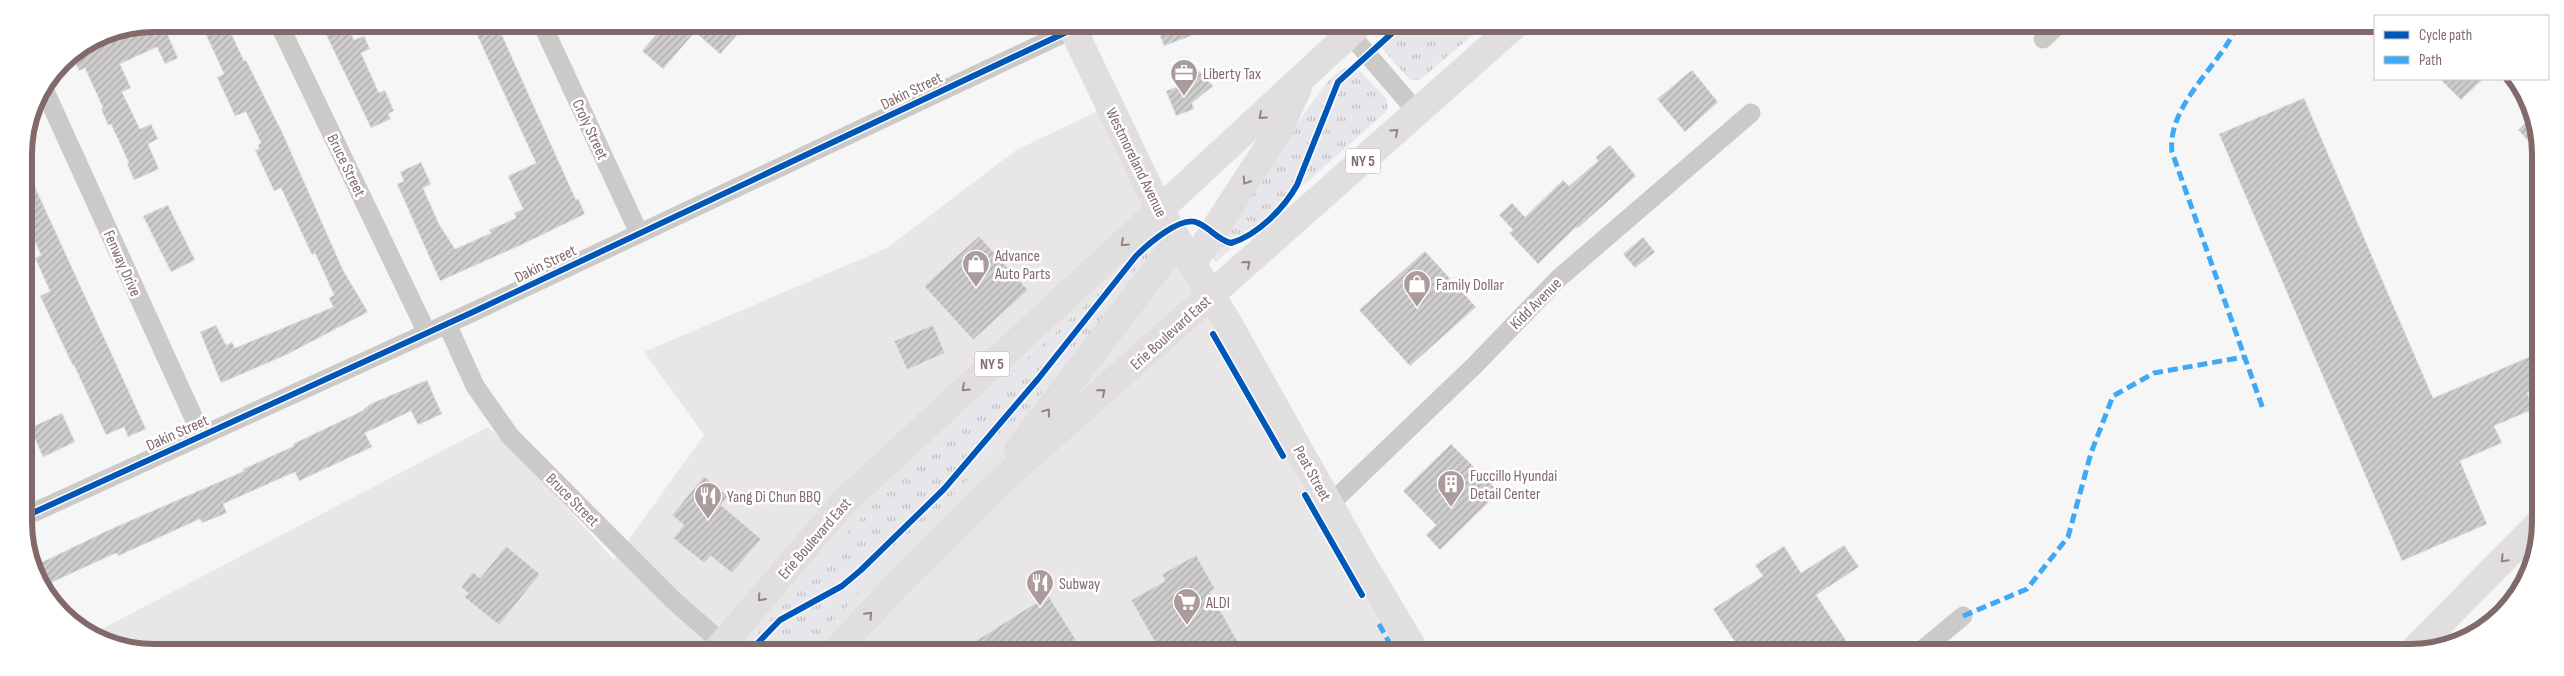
<svg xmlns="http://www.w3.org/2000/svg" width="2564" height="676" viewBox="0 0 2564 676" font-family="'Sofia Sans Condensed',sans-serif">
<style>
.built{fill:#e8e6e6}
.grass{fill:url(#grass-tufts)}
.building{fill:url(#building-hatch);stroke:#e6e6e6}
.lines{fill:none;stroke-linecap:round;stroke-linejoin:round}
.street{stroke:#ccc9c9;stroke-width:19}
.secondary{stroke:#e0dede;stroke-width:28}
.primary{stroke:#e0dede;stroke-width:28}
.highway{stroke:#e0dede;stroke-width:28}
.quiet{stroke:#3fa9f5;stroke-width:5;stroke-dasharray:10 5;stroke-linecap:butt}
.cycleway-casing{stroke:#fff;stroke-width:9}
.cycleway{stroke:#0057b8;stroke-width:6}
.oneway{stroke:#958181}
.labels{text-anchor:middle;stroke-width:5;stroke-linejoin:round;paint-order:stroke}
.shield{fill:#fff;stroke:#a89797;stroke-width:1}
.shield-label{font-size:15px;font-weight:bold;fill:#826a6a}
.poi-label{font-size:16px;fill:#826a6a;stroke:#fff;text-anchor:start}
.street-label{font-size:16px;fill:#826a6a;stroke:#fff}
.rim{fill:none;stroke:#826a6a;stroke-width:6}
</style>
<defs>
<pattern id="grass-tufts" width="24" height="20" patternUnits="userSpaceOnUse" patternTransform="scale(1.25)"><rect width="24" height="20" fill="#e7e6ea"/><path d="M3 7l-1-3M5 7V3M7 7l1-3M15 17l-1-3M17 17v-4M19 17l1-3" fill="none" stroke="#c1bec2"/></pattern>
<pattern id="building-hatch" width="6" height="6" patternUnits="userSpaceOnUse" patternTransform="scale(1.25)"><rect width="6" height="6" fill="#cfcccd"/><path d="M-1 1l2-2M0 6l6-6M5 7l2-2" fill="none" stroke="#adaaaa"/></pattern>
</defs>
<rect width="100%" height="100%" fill="#f6f6f6"/>
<path class="built" d="M1109 106 1403 631 1379 651 129 650 96 632 488 427 515 451 614 560 704 435 644 352 887 248 1016 150Z"/>
<path class="grass" d="M1390 25H1484L1420 80H1410L1379 45 1381 34Z
M1348 67H1356L1386 98 1388 107 1385 113 1216 262 1213 259 1212 251 1308 108C1320 92 1330 74 1348 67Z
M1150 246 1155 248 1153 262 962 486 805 650H755L753 645 755 636 895 480Z"/>
<path class="building" d="M155 24H163L178 58 165 64 157 47 120 64 131 88 122 92 140 129 151 124 158 139 148 144 159 169 134 180 127 164 129 163 111 124 108 125 101 109 103 108 85 68 79 71 72 55 105 34Z
M201 24H227L244 61 246 60 283 134 343 270 368 312 288 354 221 383 200 332 216 325 226 345 232 342 235 348 333 307 329 298 334 295 315 253 312 255 281 188 274 191 255 150 259 149 258 145 261 143 246 112 235 116 217 77 224 74Z
M321 24H347L354 40 364 36 370 49 361 53 379 93 385 90 394 111 388 114 391 119 371 128Z
M472 24H497L576 200 578 198 585 214 519 246 440 281 397 184 404 181 400 172 421 162 431 184 423 188 439 224 455 249 491 233 489 230 516 218 514 213 523 209 508 176 536 163Z
M665 24H730L739 33 720 54 695 32 663 69 642 51Z
M1156 25H1217V26L1164 46Z
M1692 70 1718 102 1685 132 1657 99Z
M1199 71 1213 86 1192 103 1194 109 1176 116 1166 91 1184 84Z
M2440 79H2483L2461 100Z
M2304 98 2433 398 2529 357 2538 377V389L2527 393 2534 409 2494 426 2502 443 2460 461 2487 524 2402 561 2219 134Z
M2531 117 2538 129V151L2518 130Z
M1610 145 1636 176 1578 228 1576 227 1538 264 1509 233 1513 230 1499 215 1512 203 1525 217 1563 180 1569 186 1598 161 1596 157Z
M24 163 146 429 128 437 124 427 106 435 74 365 73 366 40 296 50 291 35 258 41 255 24 218Z
M168 205 195 260 171 272 143 216Z
M979 236 1028 290 973 340 924 286Z
M1643 237 1655 252 1635 268 1623 254Z
M1425 251 1476 307 1410 366 1359 310Z
M933 325 945 353 907 370 894 341Z
M427 380 442 414 418 425 411 411 365 433 372 447 299 481 295 472 223 504 227 513 202 523 200 519 118 556 116 553 46 585 36 565 111 529 244 471 243 469 294 446 293 444 362 411 370 404Z
M62 413 75 442 43 457 30 428Z
M1451 444 1499 492 1440 550 1426 535 1436 525 1403 491Z
M704 476 728 496 721 505 761 539 732 573 711 556 704 563 673 538 684 525 672 515Z
M1844 545 1859 567 1816 595 1853 651H1741L1713 609 1763 576 1755 565 1784 546 1801 573Z
M506 546 540 574 499 625 464 597 468 593 461 587 473 572 480 578Z
M1196 555 1215 589 1210 592 1243 651H1160L1131 600 1165 581 1162 574Z
M1048 595 1076 640 1060 651H960Z"/>
<g class="lines">
<path class="street" d="M279 24 427 333
M542 24 639 233
M1343 26 1417 112
M2043 39 2057 26
M44 89 202 436
M447 324 475 386 510 436 672 599 730 650
M1330 504 1475 365 1559 278 1751 113
M26 516 473 312 1073 29
M1921 651 1963 616"/>
<path class="secondary" d="M1071 25 1159 209 1227 321 1360 559 1415 651"/>
<path class="primary" d="M1192 264 1278 132 1298 88
M1018 450 1178 241
M717 650 843 503 1359 25
M836 650 900 582 1009 474 1515 25"/>
<path class="highway" d="M2412 652 2538 524"/>
<path class="quiet" d="M2237 26C2219 67 2167 105 2172 152L2263 409
M1963 616 2027 589 2068 537 2091 453 2113 396 2154 373 2244 357
M1379 624 1394 651"/>
<defs>
<path id="cycleway" d="M1213 334 1283 456
M1305 495 1362 595
M26 516 473 312 1073 29
M751 650 780 620 842 586 861 570 944 489 1038 379 1136 256C1147 245 1182 214 1198 223 1210 228 1218 240 1231 243 1258 235 1284 208 1297 185L1338 82 1401 25"/>
</defs>
<use href="#cycleway" class="cycleway-casing"/>
<use href="#cycleway" class="cycleway"/>
</g>
<defs><path id="oneway-chevron" d="M-2-3.5L2.5 0L-2 3.5" fill="none" stroke-width="1.6" stroke-linecap="round" stroke-linejoin="round" transform="scale(1.25)"/></defs>
<g class="oneway">
<use href="#oneway-chevron" transform="translate(1262 116) rotate(138)"/>
<use href="#oneway-chevron" transform="translate(1395 132) rotate(-42)"/>
<use href="#oneway-chevron" transform="translate(1246 181) rotate(123)"/>
<use href="#oneway-chevron" transform="translate(1124 243) rotate(137)"/>
<use href="#oneway-chevron" transform="translate(1247 264) rotate(-41)"/>
<use href="#oneway-chevron" transform="translate(965 388) rotate(137)"/>
<use href="#oneway-chevron" transform="translate(1102 392) rotate(-41)"/>
<use href="#oneway-chevron" transform="translate(1047 412) rotate(-53)"/>
<use href="#oneway-chevron" transform="translate(2504 559) rotate(134)"/>
<use href="#oneway-chevron" transform="translate(761 598) rotate(131)"/>
<use href="#oneway-chevron" transform="translate(869 615) rotate(-47)"/>
</g>
<defs>
<symbol id="office-pin" viewBox="-11 -11 22 30"><path d="M0 17L-7.5 6A9.5 9.5 0 1 1 7.5 6Z" fill="#ab9b9b" stroke="#fff"/><path d="M-6-3h4V-5.5h4V-3h4V5H-6ZM-1-4.5V-3h2v-1.5ZM-6 0V1H6V0Z" fill="#fff"/></symbol>
<symbol id="shop-pin" viewBox="-11 -11 22 30"><path d="M0 17L-7.5 6A9.5 9.5 0 1 1 7.5 6Z" fill="#ab9b9b" stroke="#fff"/><path d="M-5-2.5h2.3a2.7 3.5 0 0 1 5.4 0H5L5.5 6h-11ZM-1.5-2.5h3a1.5 2.3 0 0 0-3 0Z" fill="#fff"/></symbol>
<symbol id="building-pin" viewBox="-11 -11 22 30"><path d="M0 17L-7.5 6A9.5 9.5 0 1 1 7.5 6Z" fill="#ab9b9b" stroke="#fff"/><path d="M-4-6H4V6H1V3H-1V6H-4ZM-2.5-4.3h1.7v1.8h-1.7ZM.8-4.3h1.7v1.8H.8ZM-2.5-1h1.7V.8h-1.7ZM.8-1h1.7V.8H.8Z" fill="#fff"/></symbol>
<symbol id="restaurant-pin" viewBox="-11 -11 22 30"><path d="M0 17L-7.5 6A9.5 9.5 0 1 1 7.5 6Z" fill="#ab9b9b" stroke="#fff"/><path d="M-5-6h1v4h1v-4h1v4h1v-4h1v5L-1.5 .5V6h-2V.5L-5-1ZM5-6V6H3V1.5H1.5Q1.5-4 5-6Z" fill="#fff"/></symbol>
<symbol id="supermarket-pin" viewBox="-11 -11 22 30"><path d="M0 17L-7.5 6A9.5 9.5 0 1 1 7.5 6Z" fill="#ab9b9b" stroke="#fff"/><path d="M-6-5.5h2.5l.6 2H6L4.5 2H-2.5L-4.4-4H-6ZM-1.5 3.2a1.3 1.3 0 1 0 .1 0ZM3 3.2a1.3 1.3 0 1 0 .1 0Z" fill="#fff"/></symbol>
</defs>
<g fill-rule="evenodd">
<use href="#office-pin" x="1168" y="57" width="32" height="43"/>
<use href="#shop-pin" x="960" y="248" width="32" height="43"/>
<use href="#shop-pin" x="1401" y="268" width="32" height="43"/>
<use href="#building-pin" x="1435" y="468" width="32" height="43"/>
<use href="#restaurant-pin" x="692" y="480" width="32" height="43"/>
<use href="#restaurant-pin" x="1024" y="567" width="32" height="43"/>
<use href="#supermarket-pin" x="1171" y="586" width="32" height="43"/>
</g>
<g class="labels">
<g class="shield">
<rect x="1345.5" y="148.5" width="35" height="25" rx="4"/>
<rect x="974.5" y="351.5" width="35" height="25" rx="4"/>
</g>
<g class="shield-label">
<text x="1363" y="166">NY 5</text>
<text x="992" y="369">NY 5</text>
</g>
<g class="poi-label">
<text x="1203" y="79">Liberty Tax</text>
<text x="995" y="261">Advance<tspan x="995" dy="18">Auto Parts</tspan></text>
<text x="1436" y="290">Family Dollar</text>
<text x="1470" y="481">Fuccillo Hyundai<tspan x="1470" dy="18">Detail Center</tspan></text>
<text x="727" y="502">Yang Di Chun BBQ</text>
<text x="1059" y="589">Subway</text>
<text x="1206" y="608">ALDI</text>
</g>
<g class="street-label">
<text transform="translate(911 90) rotate(-26)" y="6">Dakin Street</text>
<text transform="translate(591 129) rotate(65)" y="6">Croly Street</text>
<text transform="translate(1137 162) rotate(64)" y="6">Westmoreland Avenue</text>
<text transform="translate(347 165) rotate(64)" y="6">Bruce Street</text>
<text transform="translate(123 263) rotate(66)" y="6">Fenway Drive</text>
<text transform="translate(545 263) rotate(-26)" y="6">Dakin Street</text>
<text transform="translate(1535 303) rotate(-45)" y="6">Kidd Avenue</text>
<text transform="translate(1170 332) rotate(-42)" y="6">Erie Boulevard East</text>
<text transform="translate(177 432) rotate(-24)" y="6">Dakin Street</text>
<text transform="translate(1313 473) rotate(61)" y="6">Peat Street</text>
<text transform="translate(573 499) rotate(45)" y="6">Bruce Street</text>
<text transform="translate(814 538) rotate(-49)" y="6">Erie Boulevard East</text>
</g>
</g>
<path d="M0 0H2564V676H0ZM154 32H2410A122 122 0 0 1 2532 154V522A122 122 0 0 1 2410 644H154A122 122 0 0 1 32 522V154A122 122 0 0 1 154 32Z" fill="#fff" fill-rule="evenodd"/>
<path class="rim" d="M154 32H2410A122 122 0 0 1 2532 154V522A122 122 0 0 1 2410 644H154A122 122 0 0 1 32 522V154A122 122 0 0 1 154 32Z"/>
<rect x="2374" y="15" width="175" height="65" fill="#ffffff" stroke="#cdc3c3"/>
<rect x="2384" y="31" width="25" height="8" fill="#0057b8" stroke="#cdc3c3"/>
<text x="2419" y="40" font-size="15" fill="#826a6a">Cycle path</text>
<rect x="2384" y="56" width="25" height="8" fill="#3fa9f5" stroke="#cdc3c3"/>
<text x="2419" y="65" font-size="15" fill="#826a6a">Path</text>
</svg>
